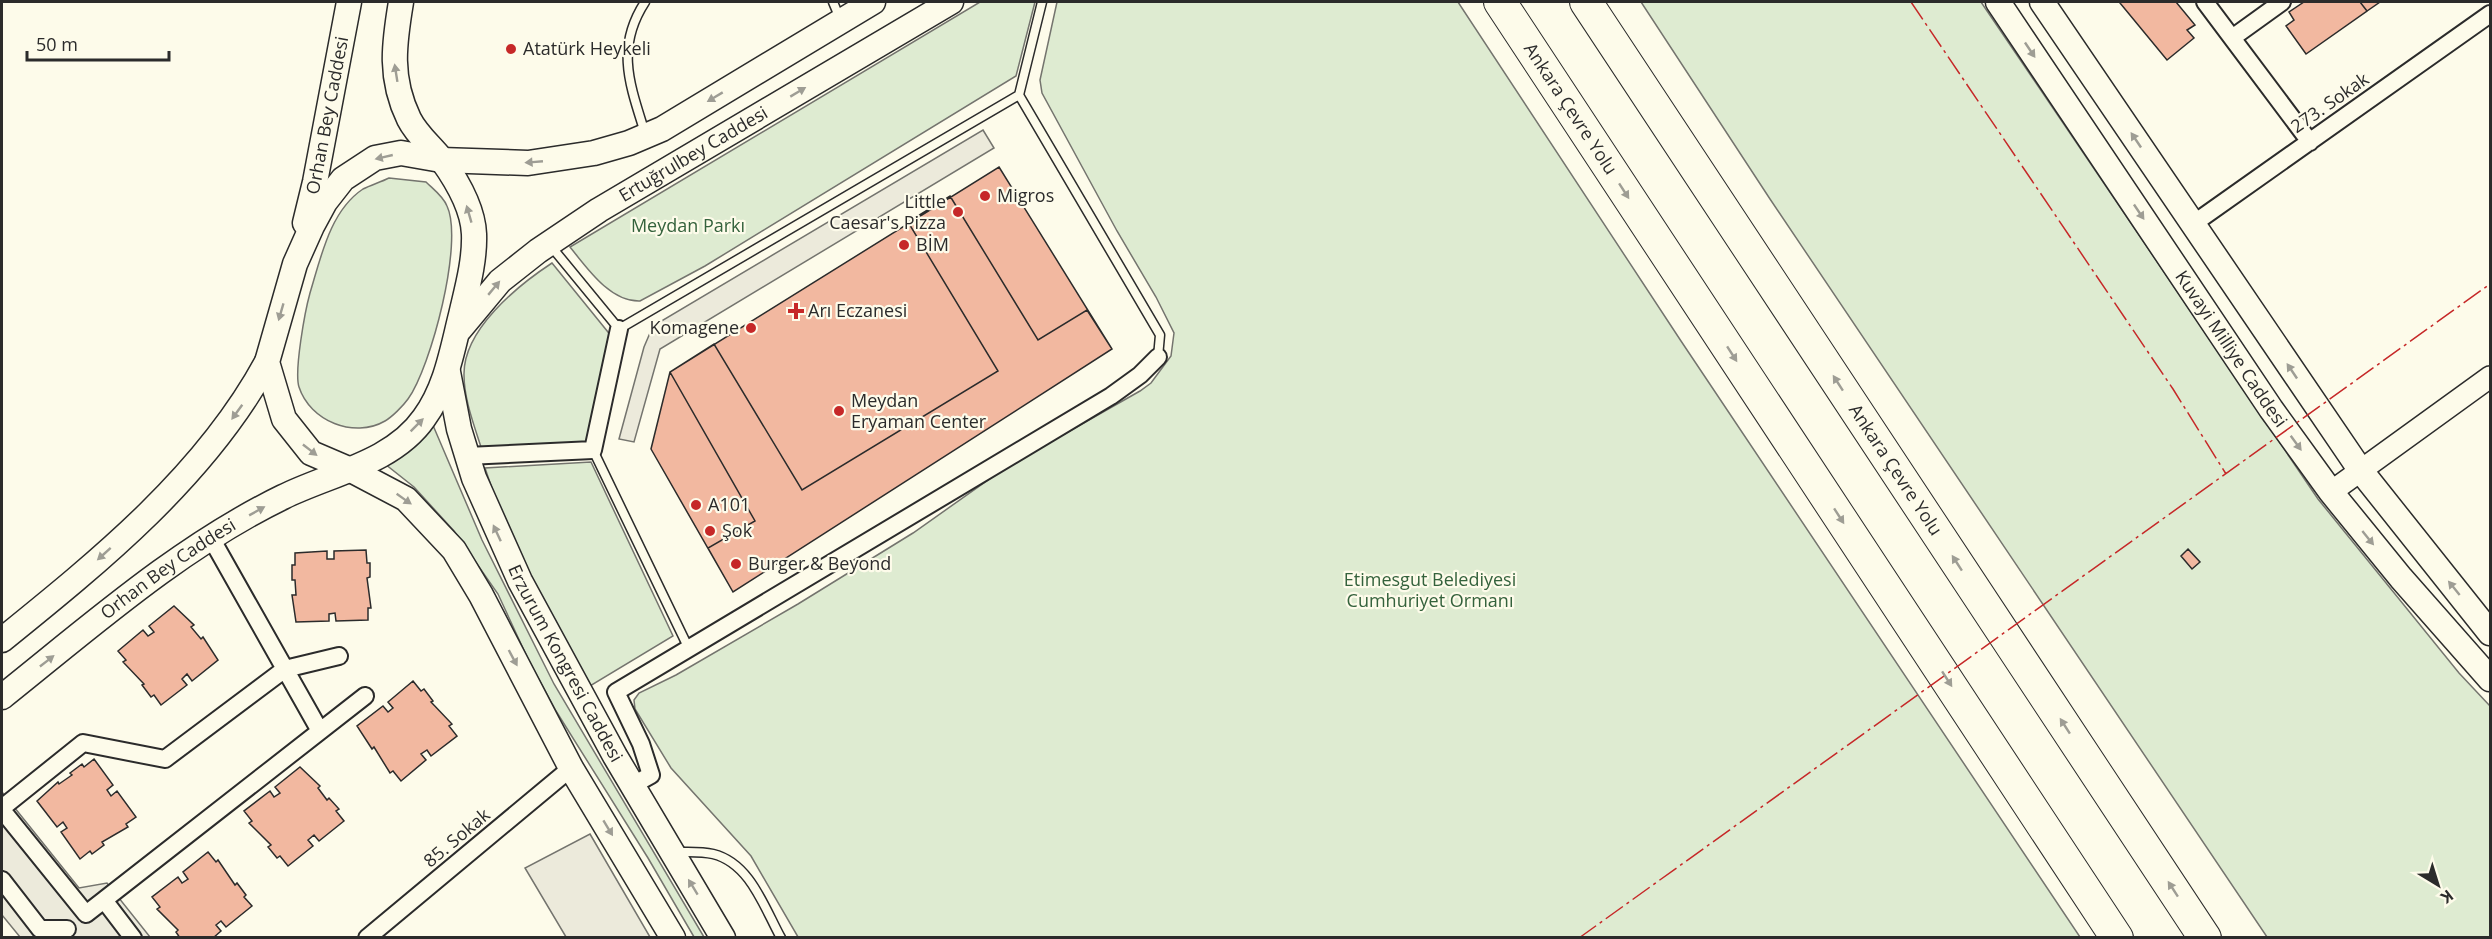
<svg xmlns="http://www.w3.org/2000/svg" width="2492" height="939" viewBox="0 0 2492 939" font-family="'Open Sans',sans-serif">
<style>
.green{fill:#deebd1;stroke:#74746e;stroke-width:1.5}
.parking{fill:#eceadb;stroke:#74746e;stroke-width:1.5}
.building{fill:#f2b8a0;stroke:#2b2b2b;stroke-width:1.5}
.lines{fill:none;stroke-linecap:round;stroke-linejoin:round}
.service-casing{stroke:#2b2b2b;stroke-width:11}
.minor-casing{stroke:#2b2b2b;stroke-width:20}
.tertiary-casing{stroke:#2b2b2b;stroke-width:24}
.secondary-casing{stroke:#2b2b2b;stroke-width:27}
.motorway-casing{stroke:#2b2b2b;stroke-width:34}
.service{stroke:#fdfbea;stroke-width:8}
.minor{stroke:#fdfbea;stroke-width:16}
.tertiary{stroke:#fdfbea;stroke-width:21}
.secondary{stroke:#fdfbea;stroke-width:24}
.motorway{stroke:#fdfbea;stroke-width:32}
.power{stroke:#c62828;stroke-width:1.5;stroke-dasharray:21 4.5 3 4.5;stroke-linecap:butt}
.oneway{fill:#9e9d94}
.poi-dot{fill:#c62828;stroke:#fdfbea;stroke-width:2}
.labels{text-anchor:middle;stroke-width:4.5;stroke-linejoin:round;paint-order:stroke}
.poi-label{font-size:18px;fill:#2b2b2b;stroke:#fdfbea;text-anchor:start}
.street-label{font-size:18px;fill:#2b2b2b;stroke:#fdfbea}
.park-label{font-size:18px;fill:#34623c;stroke:#fdfbea}
</style>
<rect width="100%" height="100%" fill="#fdfbea"/>
<path class="green" d="M980 2H1035L1016 76 705 266 640 301C610 302 587 268 570 247Z
M1057 2H1458L1681 341 2080 937H798L751 856 671 768 635 709 634 700 639 693 676 675 798 604 913 533 1008 466 1140 391 1151 383 1171 356 1174 333 1156 297 1117 231 1042 93 1040 80Z
M1641 2H1981L2318 499 2459 673 2490 706V937H2267L1770 199Z
M389 178 426 182C433 189 443 196 447 206 464 242 431 367 408 399 403 406 392 417 385 421 354 439 310 421 299 387 294 371 305 311 310 293 321 257 330 211 363 189 371 185 381 182 389 178Z
M552 263 612 337 590 442 481 447C474 425 464 399 464 375 463 330 517 286 552 263Z
M432 423 482 540 554 684 704 937H694L648 858 556 711 528 659 498 594 454 531 414 487 380 460Z
M591 462 673 636 590 686C552 615 509 544 485 468Z"/>
<path class="parking" d="M983 130 994 148 660 349 634 442 619 439 644 347 653 326Z
M2 792 79 888 107 883 150 937 46 938 43 934 38 937H20L2 915Z
M590 834 650 937H566L525 868Z"/>
<path class="building" d="M2122 2H2176L2195 25 2187 30 2194 38 2167 60 2120 3Z
M2304 2H2360L2367 11 2306 54 2286 26 2294 20 2289 12Z
M2360 2H2380L2367 11Z
M999 167 1112 349 733 592 651 449 670 372Z
M950 196 1038 340 1087 310 1112 349 733 592 708 548 755 521 670 372 714 344 802 490 998 371 908 222Z
M2188 549 2200 562 2192 569 2181 556Z
M366 550 367 563H370V577L367 578 371 608H368V620L336 621 335 613 329 614V621L296 622 292 595H296L295 580H292V565H295V553L327 551V559H334V551Z
M174 606 194 625 191 627 201 639 203 637 218 660 192 681 187 674 182 679 187 685 161 705 154 695 151 697 142 685 144 684 123 662 126 660 118 651 143 630 148 636 154 632 149 626Z
M413 681 421 691 424 689 433 701 431 702 452 724 449 726 457 736 431 756 427 750 421 754 426 760 401 781 393 771 390 773 374 747 372 749 357 726 383 706 388 712 393 708 388 702Z
M94 759 113 785 107 790 111 796 117 791 136 817 126 824 128 827 102 842 104 845 92 854 90 851 80 859 61 832 67 828 63 822 57 827 37 801 58 782 59 784 72 775 70 773 82 764 84 767Z
M300 767 320 786 318 788 327 800 329 798 339 809 336 811 344 821 319 841 314 835 308 840 313 846 288 866 280 856 277 858 268 847 271 845 249 823 252 821 244 811 270 791 274 797 280 793 275 787Z
M208 852 216 862 218 860 235 885 237 883 246 895 244 897 252 906 226 927 221 921 216 925 221 931 213 938H180L176 932 178 930 157 909 160 907 152 897 178 877 182 883 188 879 183 872Z"/>
<g class="lines">
<defs>
<path id="service" d="M833 2 841 21
M1042 2 1019 95 1160 335 1158 357
M645 133C630 85 615 48 645 2
M550 245 619 329 1019 95
M593 450 689 649
M676 852C687 852 701 851 713 854 750 863 764 907 781 938"/>
<path id="minor" d="M2205 2 2310 142
M2232 38 2282 2
M2193 224 2490 14
M467 456 593 450 619 329
M211 538 320 731
M633 785 651 775 641 744 616 692 1111 396 1140 375 1158 357
M2 808 83 743 165 759 285 669 339 656
M2 810 86 914 104 900 133 938
M2 880 40 929H67
M104 900 365 696
M367 938 571 768"/>
<path id="tertiary" d="M2331 492 2490 377"/>
<g id="secondary">
<path id="s1" d="M1998 2 2271 409 2331 492 2401 578 2490 679"/>
<path d="M2042 2 2361 471 2490 633"/>
<path id="s2" d="M305 223 315 182 349 2"/>
<path id="s3" d="M460 329 500 281 538 251 599 210 951 2"/>
<path id="s4" d="M448 372 459 429 474 478 520 581 615 756 723 938"/>
<path d="M2 640C101 560 206 475 267 362"/>
<path id="s5" d="M2 697C91 626 180 547 283 497 329 474 393 463 424 418 446 388 452 351 461 315 467 289 475 261 474 234 473 208 457 181 442 160 431 146 417 135 409 119 389 78 394 44 401 2"/>
<path d="M673 938 571 768 481 595 454 550 406 499 353 471 311 453 284 419 267 362 295 264 312 226 325 202 343 179 375 158 401 153 441 160 528 163 594 153 629 143 662 129 873 2"/>
</g>
<g id="motorway">
<path id="s6" d="M1500 2 2117 938"/>
<path id="s7" d="M1586 2 2205 938"/>
</g>
</defs>
<use href="#service" class="service-casing"/>
<use href="#minor" class="minor-casing"/>
<use href="#tertiary" class="tertiary-casing"/>
<use href="#secondary" class="secondary-casing"/>
<use href="#motorway" class="motorway-casing"/>
<use href="#service" class="service"/>
<use href="#minor" class="minor"/>
<use href="#tertiary" class="tertiary"/>
<use href="#secondary" class="secondary"/>
<use href="#motorway" class="motorway"/>
<path class="power" d="M1911 2 2173 389 2226 474
M1579 938 2490 284"/>
</g>
<defs><path id="oneway-solid" d="M-6-.8H1V-3.2L6.5 0L1 3.2V.8H-6Z" transform="scale(1.5)"/></defs>
<g class="oneway">
<use href="#oneway-solid" transform="translate(2030 50) rotate(56)"/>
<use href="#oneway-solid" transform="translate(396 73) rotate(-99)"/>
<use href="#oneway-solid" transform="translate(798 92) rotate(-31)"/>
<use href="#oneway-solid" transform="translate(715 97) rotate(149)"/>
<use href="#oneway-solid" transform="translate(2136 140) rotate(-124)"/>
<use href="#oneway-solid" transform="translate(384 157) rotate(167)"/>
<use href="#oneway-solid" transform="translate(534 162) rotate(175)"/>
<use href="#oneway-solid" transform="translate(1624 191) rotate(57)"/>
<use href="#oneway-solid" transform="translate(2139 212) rotate(56)"/>
<use href="#oneway-solid" transform="translate(469 214) rotate(-106)"/>
<use href="#oneway-solid" transform="translate(494 288) rotate(-50)"/>
<use href="#oneway-solid" transform="translate(281 312) rotate(106)"/>
<use href="#oneway-solid" transform="translate(1732 354) rotate(57)"/>
<use href="#oneway-solid" transform="translate(2292 371) rotate(-124)"/>
<use href="#oneway-solid" transform="translate(1838 383) rotate(-123)"/>
<use href="#oneway-solid" transform="translate(237 412) rotate(126)"/>
<use href="#oneway-solid" transform="translate(417 425) rotate(-45)"/>
<use href="#oneway-solid" transform="translate(2296 443) rotate(54)"/>
<use href="#oneway-solid" transform="translate(310 450) rotate(38)"/>
<use href="#oneway-solid" transform="translate(404 499) rotate(35)"/>
<use href="#oneway-solid" transform="translate(257 511) rotate(-29)"/>
<use href="#oneway-solid" transform="translate(1839 516) rotate(57)"/>
<use href="#oneway-solid" transform="translate(497 533) rotate(-115)"/>
<use href="#oneway-solid" transform="translate(2368 538) rotate(51)"/>
<use href="#oneway-solid" transform="translate(104 554) rotate(138)"/>
<use href="#oneway-solid" transform="translate(1957 563) rotate(-123)"/>
<use href="#oneway-solid" transform="translate(2454 588) rotate(-129)"/>
<use href="#oneway-solid" transform="translate(513 658) rotate(62)"/>
<use href="#oneway-solid" transform="translate(47 661) rotate(-38)"/>
<use href="#oneway-solid" transform="translate(1947 679) rotate(57)"/>
<use href="#oneway-solid" transform="translate(2065 726) rotate(-123)"/>
<use href="#oneway-solid" transform="translate(608 828) rotate(59)"/>
<use href="#oneway-solid" transform="translate(693 887) rotate(-121)"/>
<use href="#oneway-solid" transform="translate(2173 889) rotate(-123)"/>
</g>
<g class="poi-dot">
<circle cx="511" cy="49" r="6"/>
<circle cx="985" cy="196" r="6"/>
<circle cx="958" cy="212" r="6"/>
<circle cx="904" cy="245" r="6"/>
<path d="M793 302h6v6h6v6h-6v6h-6v-6h-6v-6h6z"/>
<circle cx="751" cy="328" r="6"/>
<circle cx="839" cy="411" r="6"/>
<circle cx="696" cy="505" r="6"/>
<circle cx="710" cy="531" r="6"/>
<circle cx="736" cy="564" r="6"/>
</g>
<g class="labels">
<g class="poi-label">
<text x="523" y="55">Atatürk Heykeli</text>
<text x="997" y="202">Migros</text>
<text x="946" y="208" text-anchor="end">Little<tspan x="946" dy="21">Caesar's Pizza</tspan></text>
<text x="916" y="251">BİM</text>
<text x="808" y="317">Arı Eczanesi</text>
<text x="739" y="334" text-anchor="end">Komagene</text>
<text x="851" y="407">Meydan<tspan x="851" dy="21">Eryaman Center</tspan></text>
<text x="708" y="511">A101</text>
<text x="722" y="537">Şok</text>
<text x="748" y="570">Burger &amp; Beyond</text>
</g>
<g class="street-label">
<text transform="translate(2330 103) rotate(-35)" y="6">273. Sokak</text>
<text dy="6" stroke="none"><textPath href="#s6" startOffset="128">Ankara Çevre Yolu</textPath></text>
<text dy="6" stroke="none"><textPath href="#s2" startOffset="110">Orhan Bey Caddesi</textPath></text>
<text dy="6" stroke="none"><textPath href="#s3" startOffset="294">Ertuğrulbey Caddesi</textPath></text>
<text dy="6" stroke="none"><textPath href="#s1" startOffset="418">Kuvayi Milliye Caddesi</textPath></text>
<text dy="6" stroke="none"><textPath href="#s7" startOffset="561">Ankara Çevre Yolu</textPath></text>
<text dy="6" stroke="none"><textPath href="#s5" startOffset="210">Orhan Bey Caddesi</textPath></text>
<text dy="6" stroke="none"><textPath href="#s4" startOffset="316">Erzurum Kongresi Caddesi</textPath></text>
<text transform="translate(457 838) rotate(-40)" y="6">85. Sokak</text>
</g>
<g class="park-label">
<text x="688" y="232">Meydan Parkı</text>
<text x="1430" y="586">Etimesgut Belediyesi<tspan x="1430" dy="21">Cumhuriyet Ormanı</tspan></text>
</g>
</g>
<rect width="2492" height="939" fill="none" stroke="#2b2b2b" stroke-width="6"/>
<g transform="translate(2438 885) rotate(142)" stroke="#fdfbea" stroke-width="4.5" paint-order="stroke">
<path d="M0-4.5L10 22L0 15L-10 22Z" fill="#2b2b2b"/>
<text y="-9" font-size="16" font-weight="bold" text-anchor="middle" fill="#2b2b2b">K</text>
</g>
<path d="M27 51v9h142v-9" fill="none" stroke="#2b2b2b" stroke-width="3"/>
<text x="36" y="51" font-size="18" fill="#2b2b2b" stroke="#fdfbea" stroke-width="4.5" paint-order="stroke">50 m</text>
</svg>
